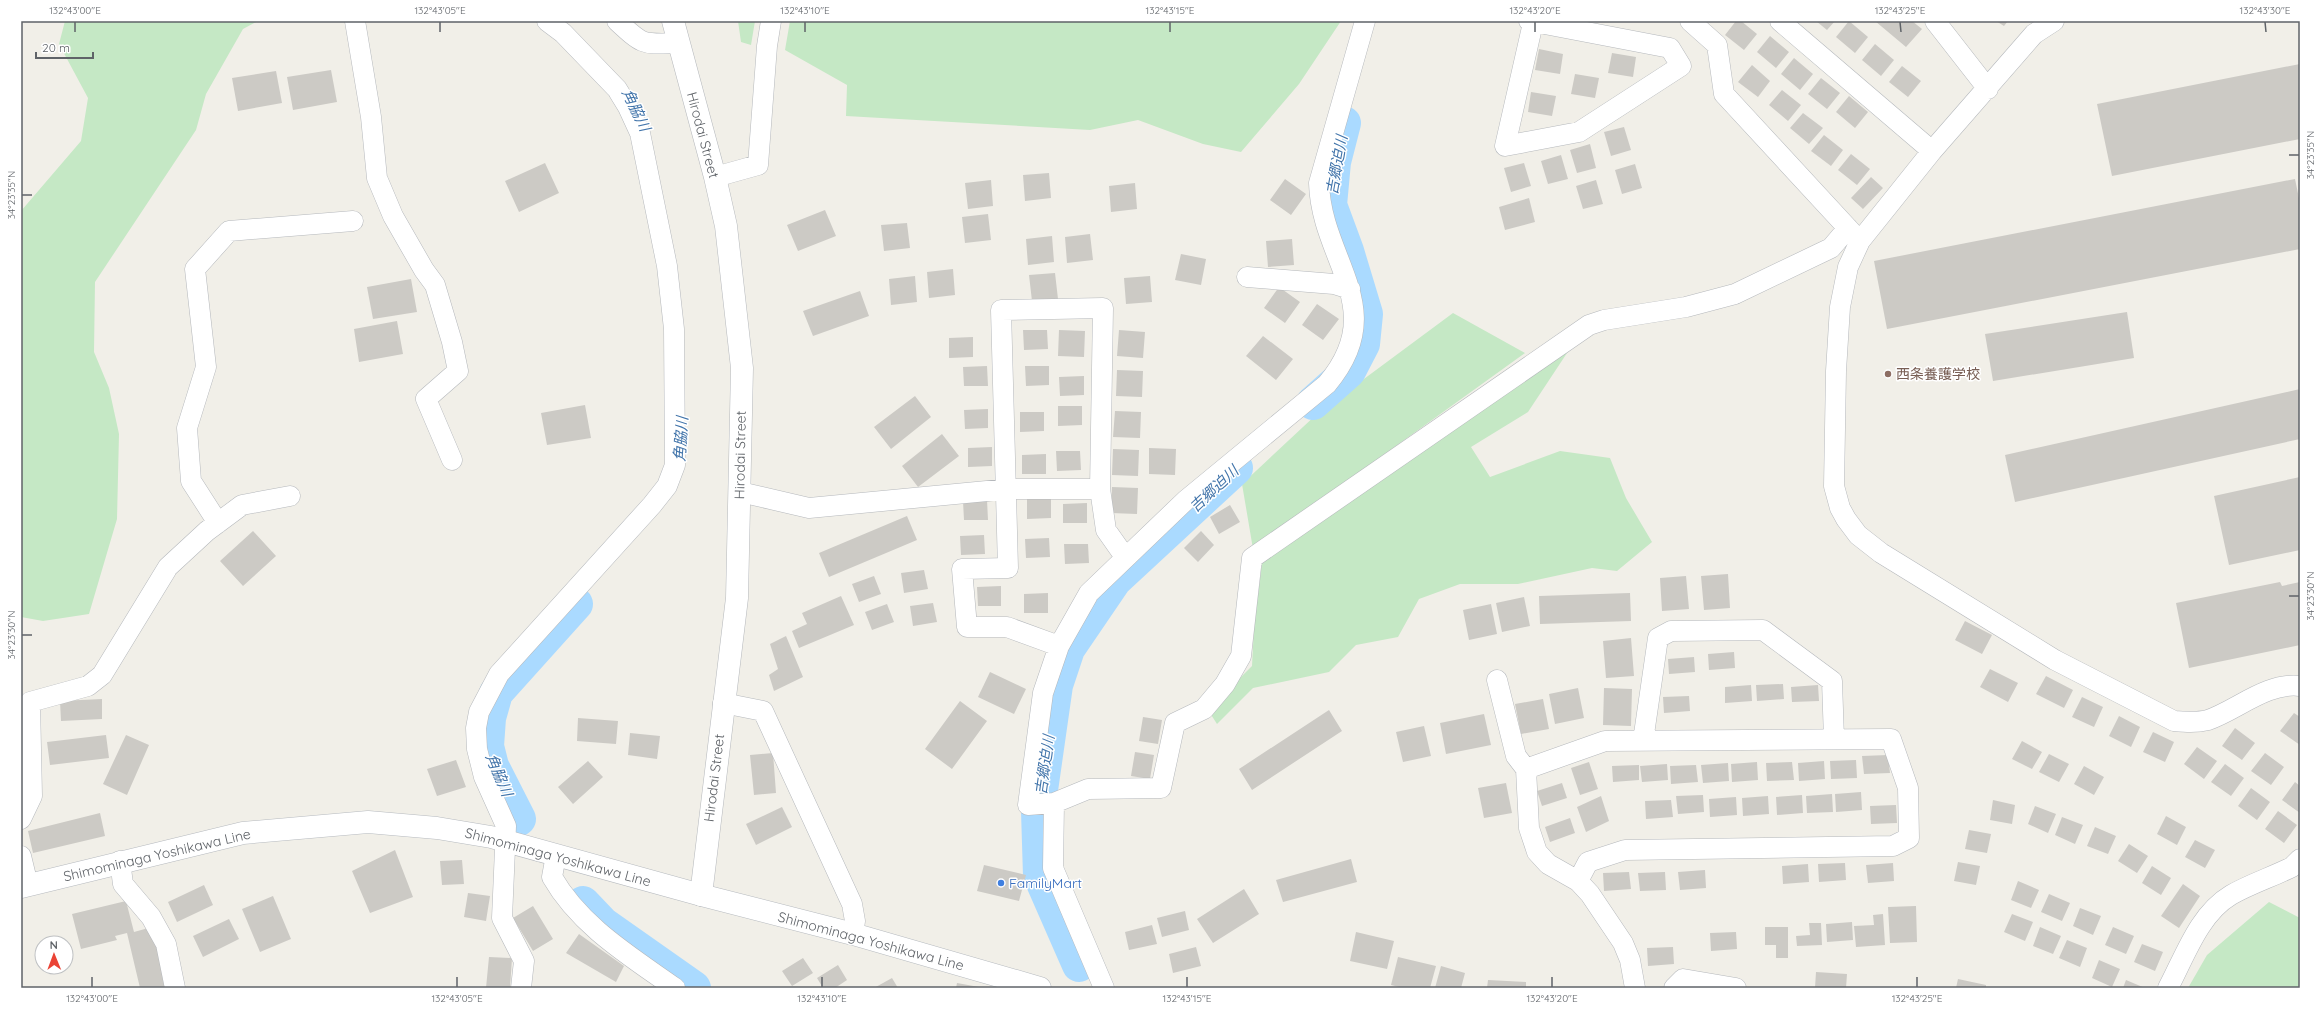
<svg xmlns="http://www.w3.org/2000/svg" width="2321" height="1009" viewBox="0 0 2321 1009" font-family="Quicksand,'Noto Sans JP',sans-serif">
<style>
.green{fill:#c5e8c5}
.lines{fill:none;stroke-linecap:round;stroke-linejoin:round}
.river{stroke:#aadaff;stroke-width:34}
.building{fill:#cccac5}
.minor-casing{stroke:#b5b8bc;stroke-width:21}
.tertiary-casing{stroke:#b5b8bc;stroke-width:23}
.secondary-casing{stroke:#b6babf;stroke-width:23}
.minor{stroke:#fff;stroke-width:20}
.tertiary{stroke:#fff;stroke-width:22}
.secondary{stroke:#fff;stroke-width:22}
.ticks{fill:none;stroke:#5f6368;stroke-width:1.5}
.education-dot{fill:#8d6e63;stroke:#fff;stroke-width:1.5}
.shop-dot{fill:#3f7fe0;stroke:#fff;stroke-width:1.5}
.labels{text-anchor:middle;stroke-width:3;stroke-linejoin:round;paint-order:stroke}
.street-label{font-size:14px;fill:#5f6368;stroke:#fff}
.education-label{font-size:14px;fill:#785e54;stroke:#fff;text-anchor:start}
.shop-label{font-size:14px;fill:#366cbe;stroke:#fff;text-anchor:start}
.water-label{font-size:15px;font-style:italic;fill:#4174aa;stroke:#fff}
.neatline{fill:none;stroke:#5f6368;stroke-width:1.5}
.ticks-label{font-size:10px;text-anchor:middle;fill:#5f6368}
</style>
<rect width="100%" height="100%" fill="#f1efe8"/>
<path class="green" d="M65 21H258L243 29 206 94 196 130 95 282 94 352 109 388 119 434 117 519 89 614 43 621 21 617V211L81 141 88 98 59 44Z
M738 21H755L751 45 741 42Z
M790 21H1341L1299 84 1241 152 1203 144 1138 120 1090 130 846 116 847 85 785 50Z
M1453 313 1525 353 1253 549 1242 484 1318 413Z
M1569 350 1528 412 1471 447 1490 477 1560 451 1610 458 1626 498 1652 542 1617 571 1592 568 1518 584H1460L1419 599 1398 637 1356 645 1329 672 1253 688 1217 724 1208 710 1252 666 1254 627 1262 563 1360 490Z
M2269 902 2300 918V988H2188L2207 955Z"/>
<g class="lines">
<path class="river" d="M1313 403 1349 371 1363 344 1366 314 1347 251 1330 205 1334 162 1344 123
M519 819 492 766 487 746 489 718 496 693 576 604
M583 903 603 924 694 988
M1079 965 1040 876 1038 811 1056 685 1068 649 1115 580 1236 468"/>
</g>
<path class="building" d="M1736 21H1741L1757 34 1744 50 1725 35Z
M1816 21H1835L1827 30Z
M1849 21 1868 37 1855 53 1836 37Z
M1875 21H1912L1922 29 1906 47Z
M1996 21H2008L2004 26Z
M1770 36 1789 52 1776 68 1757 52Z
M1875 44 1894 60 1881 76 1862 60Z
M1539 49 1563 54 1560 74 1535 70Z
M1612 53 1636 57 1633 77 1608 73Z
M1794 58 1813 74 1800 90 1781 74Z
M2300 64V139L2112 176 2097 104Z
M1752 65 1770 81 1758 97 1738 82Z
M1902 66 1921 81 1908 97 1889 82Z
M331 70 337 102 293 110 287 77Z
M276 71 282 103 238 111 232 78Z
M1575 74 1599 78 1595 98 1571 94Z
M1821 78 1840 93 1827 109 1808 94Z
M1782 90 1801 105 1788 121 1769 105Z
M1531 92 1556 96 1552 116 1528 112Z
M1849 96 1868 112 1855 128 1836 112Z
M1803 113 1823 128 1809 144 1790 128Z
M1624 127 1631 150 1611 156 1604 132Z
M1824 135 1843 150 1831 166 1811 151Z
M1590 144 1596 168 1577 173 1570 150Z
M1851 154 1870 169 1857 185 1838 170Z
M1561 155 1568 179 1548 184 1541 161Z
M545 163 559 193 519 212 505 181Z
M1524 163 1531 186 1511 192 1504 168Z
M1635 164 1642 188 1622 194 1615 170Z
M1049 173 1051 198 1025 201 1023 175Z
M1871 177 1883 188 1863 209 1851 198Z
M1285 179 1306 194 1291 215 1270 200Z
M2295 179 2300 203V249L1887 329 1874 261Z
M991 180 993 206 968 209 965 183Z
M1596 180 1603 204 1583 209 1576 186Z
M1135 183 1137 209 1111 212 1109 186Z
M1529 198 1535 222 1505 230 1499 207Z
M825 210 836 236 798 251 787 225Z
M988 214 991 240 965 243 962 217Z
M907 223 910 248 884 251 881 225Z
M1090 234 1093 260 1067 263 1065 237Z
M1052 236 1054 262 1028 265 1026 239Z
M1292 239 1294 265 1268 267 1266 241Z
M1181 254 1206 259 1201 285 1175 280Z
M953 269 955 295 929 298 927 272Z
M1055 273 1058 299 1032 301 1029 275Z
M915 276 917 302 891 305 889 279Z
M1150 276 1152 302 1126 304 1124 278Z
M411 279 417 312 373 319 367 287Z
M1279 287 1300 302 1285 323 1264 308Z
M860 291 869 316 813 336 803 311Z
M1317 304 1339 319 1323 340 1302 325Z
M2127 312 2134 358 1993 381 1985 334Z
M397 321 403 354 359 362 354 329Z
M1023 330H1047L1048 349 1024 350Z
M1059 330 1085 331 1084 357 1058 356Z
M1119 330 1145 332 1143 358 1117 356Z
M1263 336 1293 359 1276 380 1246 356Z
M973 337V357L949 358V338Z
M987 366 988 386H964L963 367Z
M1025 366H1049V385L1026 386Z
M1117 370 1143 371 1142 397 1116 396Z
M1084 376V395L1060 396 1059 377Z
M2300 389V439L2015 502 2005 455Z
M915 396 931 417 891 449 874 427Z
M585 405 591 438 547 445 541 413Z
M1058 406H1082V425L1058 426Z
M988 409V428L965 429 964 410Z
M1115 411 1141 412 1140 438 1113 437Z
M1020 412H1044V431L1020 432Z
M942 434 959 456 918 487 902 466Z
M992 447V466L968 467V448Z
M1149 448 1176 449 1175 475 1149 474Z
M1113 449 1139 450 1138 476 1112 475Z
M1056 451H1080L1081 470 1057 471Z
M1046 454V474H1022V455Z
M2300 477V550L2229 565 2214 496Z
M1112 487 1138 488 1137 514 1111 513Z
M1027 499H1051V518L1027 519Z
M987 500 988 520H964L963 501Z
M1087 503V523H1063V504Z
M1230 505 1240 522 1219 534 1210 517Z
M907 516 917 540 829 577 819 553Z
M253 531 276 556 243 586 220 561Z
M1201 531 1214 545 1198 562 1184 548Z
M984 535 985 554 961 555 960 536Z
M1049 538 1050 557 1026 558 1025 539Z
M1064 544H1088L1089 563 1065 564Z
M924 570 928 589 904 593 901 573Z
M1728 574 1730 608 1704 610 1701 576Z
M874 576 881 594 859 602 852 584Z
M1686 576 1689 609 1662 611 1660 578Z
M2280 582 2282 586 2300 582V645L2189 668 2176 603Z
M1001 586V606H978L977 587Z
M1048 593V613H1024V594Z
M1630 593 1631 621 1540 624 1539 596Z
M841 596 854 625 799 648 792 631 807 624 802 613Z
M1524 597 1530 626 1502 632 1496 603Z
M933 603 937 622 913 626 910 606Z
M887 604 894 622 872 630 865 612Z
M1491 604 1497 634 1469 640 1463 610Z
M1965 621 1992 635 1982 654 1955 640Z
M786 636 803 677 774 691 769 675 778 669 770 644Z
M1631 638 1634 676 1606 678 1603 641Z
M1734 652 1735 668 1709 670 1708 654Z
M1694 657 1695 672 1669 674 1668 659Z
M1990 669 2018 683 2008 702 1980 687Z
M990 672 1026 689 1014 714 978 697Z
M2046 676 2073 690 2064 708 2036 694Z
M1783 684 1784 699 1757 701 1756 685Z
M1751 685 1752 701 1725 703V687Z
M1818 685 1819 701 1792 702 1791 687Z
M1578 688 1584 718 1555 724 1549 694Z
M1604 688 1632 689 1631 726 1603 725Z
M1689 696 1690 711 1664 713 1663 697Z
M2082 697 2103 707 2094 727 2072 717Z
M102 699V719L61 721 60 701Z
M1543 699 1549 729 1521 734 1515 704Z
M960 701 987 721 952 769 925 749Z
M1329 710 1342 731 1252 790 1239 769Z
M2294 713 2300 717V745L2280 731Z
M1484 714 1491 745 1446 754 1440 723Z
M2119 716 2140 727 2131 747 2109 736Z
M1143 717 1162 720 1158 744 1139 741Z
M578 718 618 721 616 744 577 741Z
M1424 726 1431 756 1403 762 1396 732Z
M2235 728 2255 743 2242 760 2222 746Z
M2153 732 2174 742 2165 762 2143 752Z
M630 733 660 736 657 759 628 755Z
M106 735 109 758 50 765 47 742Z
M126 735 149 745 127 795 103 784Z
M2022 741 2042 752 2032 769 2012 759Z
M2197 747 2217 761 2204 779 2184 764Z
M1135 752 1154 755 1150 779 1131 776Z
M773 753 776 793 754 795 750 755Z
M2265 753 2284 767 2271 785 2251 771Z
M2049 754 2069 764 2059 782 2039 772Z
M1888 755 1890 773 1864 774 1862 756Z
M456 760 466 787 437 796 427 769Z
M1856 760 1857 778 1831 779 1830 761Z
M588 761 603 777 573 804 558 787Z
M1824 761 1825 779 1799 781 1798 763Z
M1589 762 1598 789 1580 795 1571 768Z
M1757 762 1758 780 1732 782 1731 764Z
M1792 762 1794 780 1767 781 1766 763Z
M1728 763 1729 781 1703 783 1701 765Z
M1667 764 1668 780 1642 782 1640 766Z
M2225 764 2244 778 2231 796 2211 782Z
M1639 765V780L1613 782 1612 766Z
M1696 765 1698 782 1671 784 1670 766Z
M2084 766 2104 777 2094 795 2074 784Z
M2295 782 2300 786V813L2282 800Z
M1506 783 1512 813 1484 818 1478 788Z
M1562 783 1567 798 1542 806 1537 791Z
M2251 788 2270 802 2257 820 2238 806Z
M1861 792 1862 810 1836 812 1835 794Z
M1832 794 1833 812 1807 813 1806 796Z
M1703 795 1704 812 1678 814 1676 796Z
M1802 795 1803 813 1777 815 1776 797Z
M1601 796 1609 821 1586 832 1577 807Z
M1768 796 1769 814 1743 816 1742 798Z
M1736 797 1737 815 1710 817 1709 799Z
M1671 800 1673 817 1646 819 1645 801Z
M1993 800 2015 805 2012 824 1990 820Z
M1896 805 1897 823 1871 824 1870 806Z
M2035 806 2056 814 2048 833 2028 824Z
M782 807 792 827 756 845 746 824Z
M2278 811 2297 825 2284 843 2265 829Z
M100 813 105 836 33 853 28 831Z
M2166 816 2186 827 2177 845 2157 834Z
M2062 817 2083 825 2075 844 2055 835Z
M1570 818 1575 833 1550 842 1545 827Z
M2095 827 2116 836 2108 854 2087 846Z
M1969 830 1991 834 1987 853 1965 849Z
M2195 840 2215 850 2205 868 2185 857Z
M2129 844 2148 856 2137 873 2118 861Z
M395 850 413 897 370 913 352 871Z
M1351 859 1357 882 1283 902 1276 880Z
M462 860 464 884 442 885 440 861Z
M1958 862 1980 866 1976 885 1954 881Z
M1845 863 1846 880 1819 882 1818 864Z
M1893 863 1894 881 1868 883 1866 865Z
M1808 864 1809 882 1783 884 1782 866Z
M984 865 1026 875 1019 901 977 891Z
M2152 866 2171 878 2161 895 2142 883Z
M1705 870 1706 888 1680 890 1678 872Z
M1629 872 1631 889 1604 891 1603 873Z
M1665 872 1666 890 1640 891 1638 873Z
M2018 881 2039 890 2031 908 2011 900Z
M2183 884 2200 896 2179 928 2161 916Z
M204 885 213 905 177 922 168 902Z
M1244 889 1259 914 1213 943 1197 919Z
M468 893 490 896 486 921 464 917Z
M2049 894 2070 903 2062 921 2041 912Z
M273 896 291 939 260 952 242 909Z
M126 901 134 932 152 927 166 988H140L127 933 115 936 117 940 81 949 72 914Z
M533 906 553 939 533 951 513 918Z
M1916 906 1917 942 1890 943 1888 907Z
M2080 908 2101 916 2093 935 2073 926Z
M1185 911 1189 930 1162 937 1157 918Z
M1883 914 1885 945 1856 947 1854 926 1874 925 1873 915Z
M2012 914 2033 922 2025 941 2004 932Z
M229 919 239 939 203 957 193 936Z
M1852 922 1853 940 1827 942 1826 924Z
M1809 923H1821L1822 945 1797 946 1796 936 1810 935Z
M1152 925 1157 944 1129 950 1125 932Z
M1765 927H1788V958H1776V945H1765Z
M2040 927 2061 936 2053 954 2033 946Z
M2113 927 2134 936 2126 954 2105 945Z
M1356 932 1394 941 1387 969 1350 961Z
M1736 932 1737 949 1711 951 1710 933Z
M579 934 624 966 616 982 566 953Z
M2067 940 2087 948 2080 967 2059 958Z
M2142 944 2163 952 2155 971 2134 962Z
M1196 947 1201 966 1173 973 1169 954Z
M1673 947 1674 964 1648 966 1647 948Z
M489 957 512 958 510 988H486Z
M1398 957 1436 966 1430 988H1403L1391 985Z
M803 958 813 973 792 986 782 971Z
M2099 960 2120 969 2112 987 2092 978Z
M838 965 847 980 835 988H823L817 978Z
M1441 966 1465 973 1461 988H1435Z
M1816 972 1847 974 1846 988H1815Z
M892 978 898 988H874Z
M1958 979 1986 985V988H1956Z
M1488 980 1526 982V988H1487Z
M2126 980 2145 988H2123Z
M957 983 979 987V988H956Z"/>
<g class="lines">
<defs>
<path id="minor" d="M355 21 371 117 377 178 393 216 424 270 435 285 452 342 458 371 426 399 452 460
M617 21C644 46 642 44 678 43
M1529 21 1670 48 1681 66 1579 132 1505 146 1533 23
M1690 21 1717 45 1724 94 1857 238
M1780 21 1932 151
M1935 21 1988 89
M2054 21 2034 34 1932 151 1860 241 1848 267 1840 307 1836 371 1834 486 1840 508 1846 519 1858 535 1881 553 2055 660 2174 721C2185 722 2196 723 2208 720 2237 710 2267 682 2300 686
M715 177 758 165 767 46 771 21
M1247 277 1334 284 1350 289
M740 492 809 508 1008 489H1100
M218 523 191 481 187 428 206 367 195 269 229 231 353 221
M1059 646 1007 627H967L962 569 1008 568 1001 310 1103 308 1100 489 1106 530 1125 557
M1497 680 1516 756 1526 769 1529 828 1537 852 1548 864 1578 881 1590 894 1623 943 1630 960 1635 988
M723 703 763 711 852 904 855 921 853 934
M1643 741 1658 638 1671 631 1763 630 1832 681 1834 739
M1526 769 1605 741 1891 739 1908 788 1909 838 1893 846 1625 850 1588 862 1578 881
M1054 803 1088 789 1161 788 1175 723 1204 709 1225 684 1241 656 1252 558 1589 325 1604 320 1686 307 1735 294 1831 248 1848 228
M21 819 32 796 30 702 88 686 102 675 168 567 207 531 242 505 290 496
M556 855 552 877C580 926 630 956 675 988
M21 856 28 885
M120 861 123 884 151 917 166 944 175 988
M521 988 524 961 502 918 506 826 484 777 477 749 476 728 479 712 499 674 652 505 667 486 675 465 674 329 667 266 640 133 628 107 617 89 563 33 547 21
M1104 988 1053 868 1054 803 1028 805 1043 693 1059 646 1089 593 1186 500 1327 384C1391 308 1321 261 1319 183L1365 21
M1674 988 1683 979 1736 988
M2168 988C2185 956 2199 914 2231 895 2250 884 2272 877 2292 867L2300 859"/>
<path id="tertiary" d="M673 21 715 177 726 226 742 368 737 598 701 895"/>
<path id="secondary" d="M21 887 243 833 368 822 437 828 491 837 701 895 853 934 1040 988"/>
</defs>
<use href="#minor" class="minor-casing"/>
<use href="#tertiary" class="tertiary-casing"/>
<use href="#secondary" class="secondary-casing"/>
<use href="#minor" class="minor"/>
<use href="#tertiary" class="tertiary"/>
<use href="#secondary" class="secondary"/>
</g>
<path class="ticks" d="M75 22V32M440 22V32M805 22V32M1170 22V32M1535 22V32M1900 22 1901 32M2265 22 2266 32M2289 155H2299M22 195H32M2289 596H2299M22 635H32M92 977V987M457 977V987M822 977V987M1187 977V987M1552 977V987M1917 977V987"/>
<circle class="education-dot" cx="1888" cy="374" r="4"/>
<circle class="shop-dot" cx="1001" cy="883" r="4"/>
<g class="labels">
<g class="street-label">
<text transform="translate(703 135) rotate(75)" y="5">Hirodai Street</text>
<text transform="translate(740 455) rotate(-89)" y="5">Hirodai Street</text>
<text transform="translate(714 778) rotate(-83)" y="5">Hirodai Street</text>
<text transform="translate(157 855) rotate(-13)" y="5">Shimominaga Yoshikawa Line</text>
<text transform="translate(558 857) rotate(15)" y="5">Shimominaga Yoshikawa Line</text>
<text transform="translate(871 941) rotate(15)" y="5">Shimominaga Yoshikawa Line</text>
</g>
<g class="education-label">
<text x="1896" y="379">西条養護学校</text>
</g>
<g class="shop-label">
<text x="1009" y="888">FamilyMart</text>
</g>
<g class="water-label">
<text transform="translate(636 110) rotate(64)" y="5">角脇川</text>
<text transform="translate(1337 165) rotate(-80)" y="5">吉郷迫川</text>
<text transform="translate(681 439) rotate(-86)" y="5">角脇川</text>
<text transform="translate(1214 489) rotate(-43)" y="5">吉郷迫川</text>
<text transform="translate(1045 765) rotate(-82)" y="5">吉郷迫川</text>
<text transform="translate(499 775) rotate(67)" y="5">角脇川</text>
</g>
</g>
<rect width="2321" height="1009" fill="none" stroke="#ffffff" stroke-width="44"/>
<g transform="translate(54 955) rotate(359)"><circle r="19" fill="#ffffff" stroke="#bfc1c3"/>
<path d="M0-3L7 15L0 10L-7 15Z" fill="#ea4335"/>
<text y="-6" font-size="11" font-weight="bold" text-anchor="middle" fill="#5f6368">N</text>
</g>
<path d="M36 52v6h57v-6" fill="none" stroke="#5f6368" stroke-width="2"/>
<text x="42" y="52" font-size="12" fill="#5f6368" stroke="#ffffff" stroke-width="3" paint-order="stroke">20 m</text>
<rect x="22" y="22" width="2277" height="965" class="neatline"/>
<g class="ticks-label">
<text x="75" y="14">132°43'00"E</text>
<text x="440" y="14">132°43'05"E</text>
<text x="805" y="14">132°43'10"E</text>
<text x="1170" y="14">132°43'15"E</text>
<text x="1535" y="14">132°43'20"E</text>
<text x="1900" y="14">132°43'25"E</text>
<text x="2265" y="14">132°43'30"E</text>
<text transform="translate(2310 155) rotate(-90)" y="4">34°23'35"N</text>
<text transform="translate(11 195) rotate(-90)" y="4">34°23'35"N</text>
<text transform="translate(2310 596) rotate(-90)" y="4">34°23'30"N</text>
<text transform="translate(11 635) rotate(-90)" y="4">34°23'30"N</text>
<text x="92" y="1002">132°43'00"E</text>
<text x="457" y="1002">132°43'05"E</text>
<text x="822" y="1002">132°43'10"E</text>
<text x="1187" y="1002">132°43'15"E</text>
<text x="1552" y="1002">132°43'20"E</text>
<text x="1917" y="1002">132°43'25"E</text>
</g>
</svg>
